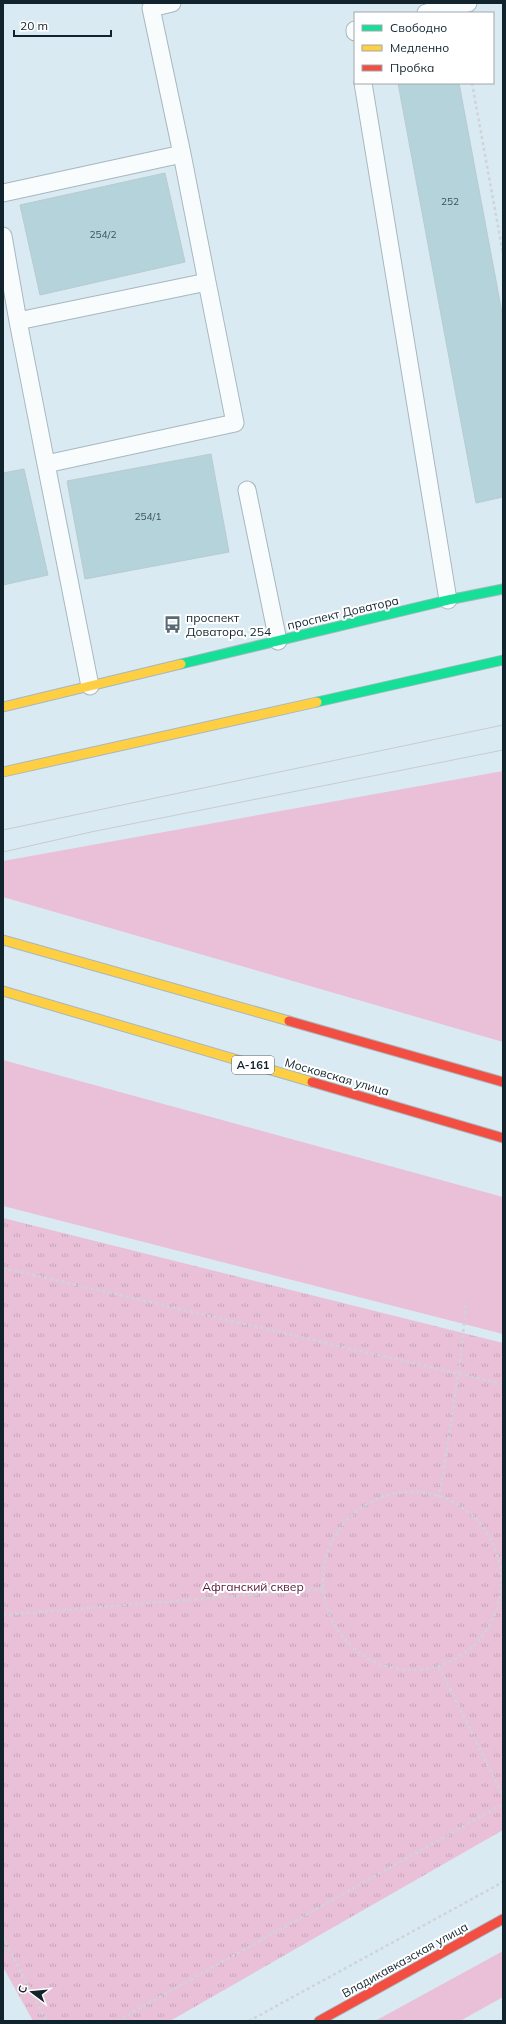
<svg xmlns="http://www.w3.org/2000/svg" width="506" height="2024" viewBox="0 0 506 2024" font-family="Mulish,sans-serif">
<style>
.green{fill:#e9c0d8}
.park{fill:url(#park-tufts)}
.building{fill:#b4d3db;stroke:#b8cbd0}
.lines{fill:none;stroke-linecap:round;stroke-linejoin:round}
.lane-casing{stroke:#a7b7bf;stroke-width:19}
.fast-casing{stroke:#a7b7bf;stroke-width:11}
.slow-casing{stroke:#a7b7bf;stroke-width:11}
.jam-casing{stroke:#a7b7bf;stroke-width:11}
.path{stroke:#cfd4d7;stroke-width:2.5;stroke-dasharray:3 3;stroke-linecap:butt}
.lane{stroke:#f9fcfd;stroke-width:17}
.fast{stroke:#16e098;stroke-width:9}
.slow{stroke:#ffcf43;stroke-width:9}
.jam{stroke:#f24e42;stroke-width:9}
.tram{stroke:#c7ccce;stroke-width:1}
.labels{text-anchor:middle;stroke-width:4;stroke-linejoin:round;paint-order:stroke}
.number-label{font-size:10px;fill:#3a5059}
.shield{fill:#fff;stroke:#58666d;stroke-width:1}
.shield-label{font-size:11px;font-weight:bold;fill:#11242e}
.street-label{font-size:12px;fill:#11242e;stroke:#fff}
.poi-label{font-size:12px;fill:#11242e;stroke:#fff;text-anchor:start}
.park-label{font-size:12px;fill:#581637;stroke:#fff}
</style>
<defs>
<pattern id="park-tufts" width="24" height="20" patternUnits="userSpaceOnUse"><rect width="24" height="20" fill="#e9c0d8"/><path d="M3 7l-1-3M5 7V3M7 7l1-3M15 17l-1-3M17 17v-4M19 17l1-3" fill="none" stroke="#c7a5ba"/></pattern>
</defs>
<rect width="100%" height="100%" fill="#daeaf2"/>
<path class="green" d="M503 771V1042L3 897V861Z
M3 1060 503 1197V1334L3 1206Z
M503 1951V1997L460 2021H375Z"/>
<path class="park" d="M3 1218 503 1343V1830L170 2021H33L3 1967Z"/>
<path class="building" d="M398 83H459L503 318V497L476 503Z
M165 173 185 262 40 295 20 205Z
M211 454 229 552 85 579 67 481Z
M24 469 48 575 3 585V473Z"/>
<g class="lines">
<defs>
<path id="lane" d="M426 13 468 3
M355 30V32
M363 83 448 600
M182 154 207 282
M3 193 182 154 151 8 172 3
M3 236 18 321
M46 464 18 321 207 282 235 423 46 464 90 686
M247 490 278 641"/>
<path id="fast" d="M181 664 448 600 503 589
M317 702 503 660"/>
<path id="slow" d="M3 707 181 664
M3 772 317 702
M3 940 289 1021
M3 991 312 1082"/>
<path id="jam" d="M289 1021 503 1082
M312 1082 503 1138
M319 2021 503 1919"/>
</defs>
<use href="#lane" class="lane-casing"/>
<use href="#fast" class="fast-casing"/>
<use href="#slow" class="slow-casing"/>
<use href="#jam" class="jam-casing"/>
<path class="path" d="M472 83 503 254
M3 1268 503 1384
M323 1581a89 89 0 1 1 178 0a89 89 0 1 1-178 0Z
M439 1498 459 1372 466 1305
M3 1615 323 1589
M439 1667 503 1796
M3 1937 46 2021
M117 2021 503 1804
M249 2021 503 1882"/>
<use href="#lane" class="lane"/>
<use href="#fast" class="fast"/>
<use href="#slow" class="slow"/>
<use href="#jam" class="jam"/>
<path class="tram" d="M3 830 503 725
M3 852 91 832 503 750"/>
</g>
<defs>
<symbol id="bus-bare" viewBox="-9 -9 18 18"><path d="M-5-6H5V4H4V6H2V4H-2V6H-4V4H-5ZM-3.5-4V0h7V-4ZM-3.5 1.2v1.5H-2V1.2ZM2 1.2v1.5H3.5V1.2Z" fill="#576973" stroke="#fff" stroke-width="2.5" paint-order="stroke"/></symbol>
</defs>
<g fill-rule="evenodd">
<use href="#bus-bare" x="160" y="612" width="25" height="25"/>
</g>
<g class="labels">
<g class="number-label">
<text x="450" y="205">252</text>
<text x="103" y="238">254/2</text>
<text x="148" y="520">254/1</text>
</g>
<rect class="shield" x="232" y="1056" width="42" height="18" rx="3"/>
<g class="shield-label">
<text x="253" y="1069">А-161</text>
</g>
<g class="street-label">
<text transform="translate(343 613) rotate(-13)" y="4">проспект Доватора</text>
<text transform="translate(337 1077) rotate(16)" y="4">Московская улица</text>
<text transform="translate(405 1960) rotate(-29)" y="4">Владикавказская улица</text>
</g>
<g class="poi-label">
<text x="186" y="622">проспект<tspan x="186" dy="14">Доватора, 254</tspan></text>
</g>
<g class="park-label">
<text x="253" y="1591">Афганский сквер</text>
</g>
</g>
<rect width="506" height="2024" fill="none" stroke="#11242e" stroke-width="8"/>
<rect x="354" y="12" width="140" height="72" fill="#ffffff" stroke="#a0a7ab"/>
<rect x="362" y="25" width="20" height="6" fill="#16e098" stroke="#a0a7ab"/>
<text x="390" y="32" font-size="12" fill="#11242e">Свободно</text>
<rect x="362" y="45" width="20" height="6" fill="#ffcf43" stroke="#a0a7ab"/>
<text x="390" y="52" font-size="12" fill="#11242e">Медленно</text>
<rect x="362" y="65" width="20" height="6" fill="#f24e42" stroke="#a0a7ab"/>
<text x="390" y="72" font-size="12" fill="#11242e">Пробка</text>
<g transform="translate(32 1992) rotate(286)" stroke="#ffffff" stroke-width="3" paint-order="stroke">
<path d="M0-3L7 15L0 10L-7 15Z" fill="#11242e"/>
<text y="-6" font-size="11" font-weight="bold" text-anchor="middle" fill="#11242e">С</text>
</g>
<path d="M14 30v6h97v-6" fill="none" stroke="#11242e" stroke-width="2"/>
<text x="20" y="30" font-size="12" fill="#11242e" stroke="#ffffff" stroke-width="3" paint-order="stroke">20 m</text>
</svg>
